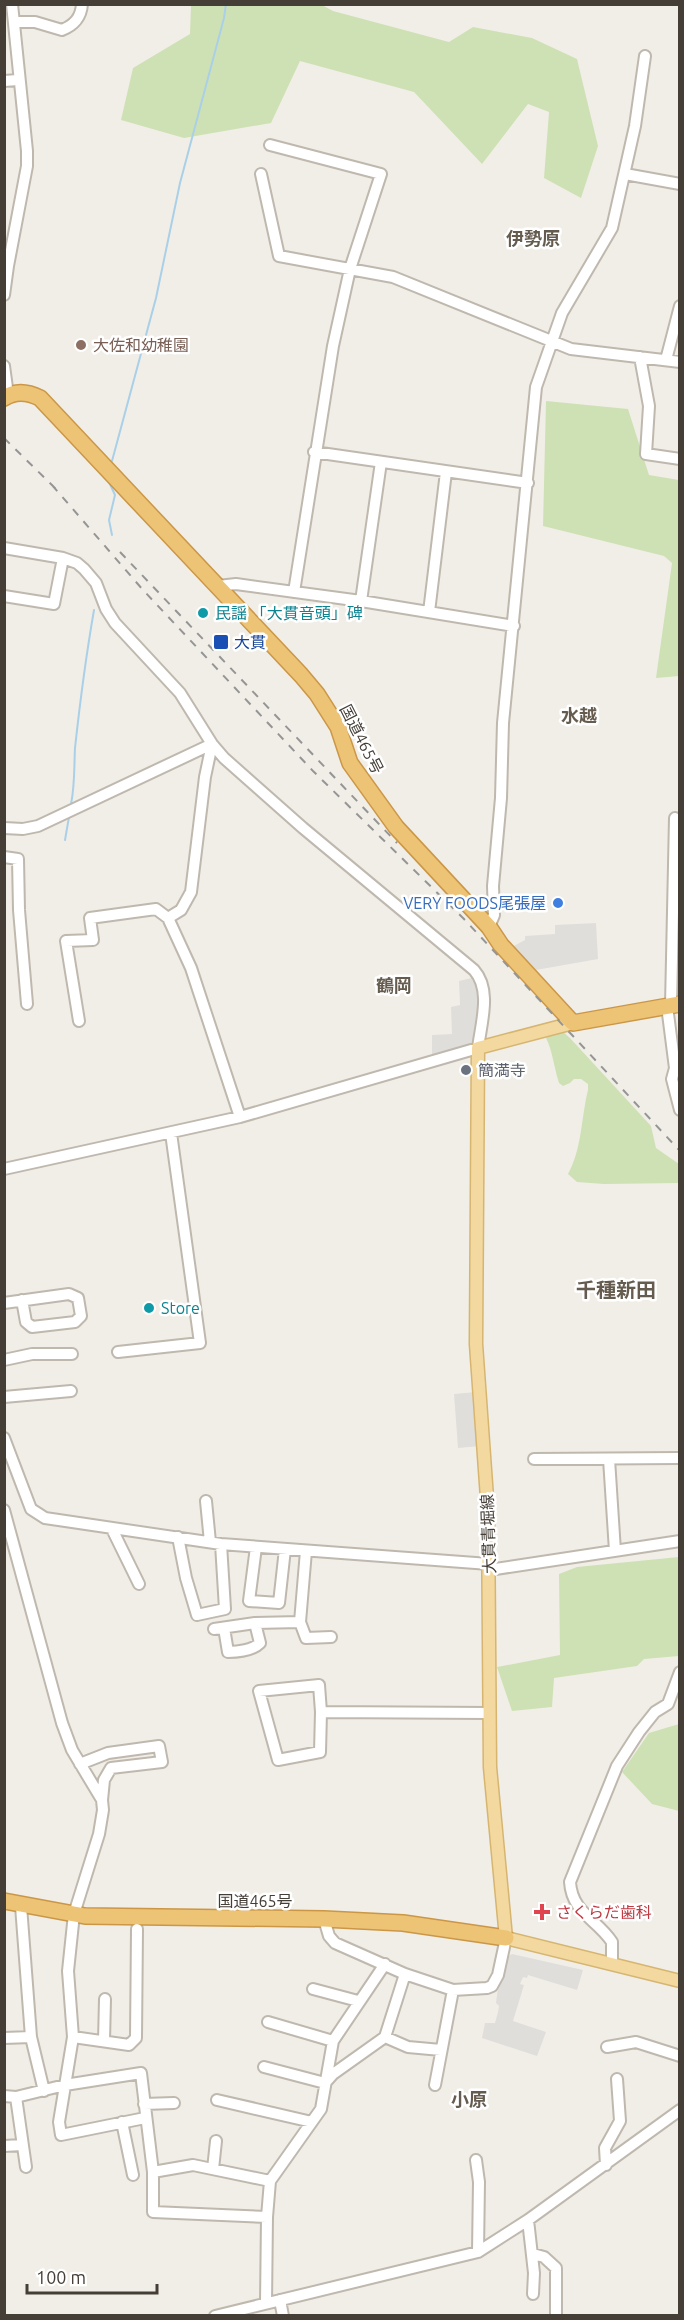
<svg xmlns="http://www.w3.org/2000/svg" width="684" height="2320" viewBox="0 0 684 2320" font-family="Ubuntu,'Noto Sans JP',sans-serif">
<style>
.green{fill:#cee1b4}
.parking{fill:#e0dedb}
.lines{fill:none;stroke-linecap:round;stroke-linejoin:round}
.stream{stroke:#aad0e8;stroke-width:2}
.minor-casing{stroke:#bfb8ae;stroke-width:14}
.major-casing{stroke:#d6b571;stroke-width:15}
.highway-casing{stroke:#cb9747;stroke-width:18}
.minor{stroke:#fff;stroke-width:10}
.major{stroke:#f3d99f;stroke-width:12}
.highway{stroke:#edc376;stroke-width:15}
.rail{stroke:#959595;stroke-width:2;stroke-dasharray:8 8;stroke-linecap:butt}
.education-dot{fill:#8d6e63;stroke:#fff;stroke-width:2}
.culture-dot{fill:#0f9aa8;stroke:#fff;stroke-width:2}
.transit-dot{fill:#1a4fb4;stroke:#fff;stroke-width:2}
.shop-dot{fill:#3f7fe0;stroke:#fff;stroke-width:2}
.worship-dot{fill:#6b7280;stroke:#fff;stroke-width:2}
.health-dot{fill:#e0444e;stroke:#fff;stroke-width:2}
.labels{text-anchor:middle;stroke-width:5;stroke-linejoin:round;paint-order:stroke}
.education-label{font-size:16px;fill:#785e54;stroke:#fff;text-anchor:start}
.culture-label{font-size:16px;fill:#0d838f;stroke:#fff;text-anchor:start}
.transit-label{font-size:16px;fill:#164399;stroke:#fff;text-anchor:start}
.street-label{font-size:16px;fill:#443e37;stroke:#fff}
.shop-label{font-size:16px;fill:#366cbe;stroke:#fff;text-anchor:end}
.worship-label{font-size:16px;fill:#5b616d;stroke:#fff;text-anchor:start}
.health-label{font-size:16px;fill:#be3a42;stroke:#fff;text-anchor:start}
.neighbourhood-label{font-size:18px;font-weight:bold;fill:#655c4f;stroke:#fff}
.quarter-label{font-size:20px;font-weight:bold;fill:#655c4f;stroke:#fff}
</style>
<rect width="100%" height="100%" fill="#f1eee7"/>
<path class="green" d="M191 5H322L333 11 449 42 473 27 532 38 577 59 598 146 581 198 544 178 549 112 528 104 482 164 414 92 300 61 271 123 184 138 121 120 133 68 190 34Z
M546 401 628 409 649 475 679 480V676L656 678 672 563 664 556 543 526Z
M562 1031 570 1038 651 1126 656 1148 679 1164V1183L604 1184 577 1182 568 1174C582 1149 581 1118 588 1090V1084L581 1079H574L570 1083 563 1086 559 1083C554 1068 553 1052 546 1038L553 1033Z
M679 1557V1656L644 1659 637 1666 554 1678 552 1707 512 1711 497 1667 560 1655 559 1574 577 1567Z
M679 1724H680L679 1811 652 1804 622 1772 649 1733Z"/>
<path class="parking" d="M596 923 598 959 530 971 510 948 525 940V936L555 934V925Z
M476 977 481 999 474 1042 432 1056V1035L452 1034 451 1007 460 1005 459 981Z
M476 1392 480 1446 458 1448 454 1394Z
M512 1954 583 1970 577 1990 528 1975 527 1978 523 1977 520 1984 524 1985 513 2021 546 2032 537 2056 482 2038 485 2023H495L498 2012 499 2006 496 2003 498 1988 502 1975 504 1959Z"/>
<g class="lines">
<path class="stream" d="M112 461 156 298 180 183 224 18 226 4
M109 482 115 495 109 520 112 535
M71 804C75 785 74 767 75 748 80 702 86 656 94 610
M65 840 69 817"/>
<defs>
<path id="minor" d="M14 22H35L62 30C74 25 81 18 82 4
M4 81 18 80
M270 145 381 174 350 269 333 346 294 592
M261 174 279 256 393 277 571 349 680 362
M625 174 680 184
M4 295 8 266 27 166V151L12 4
M640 357 649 406 646 454 680 459
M666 360 680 306
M4 366 8 395
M314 452 528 483
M4 548 63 558 77 563 84 569 96 583 106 609 115 623 180 693 212 744 224 758 303 828 474 970C492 990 481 1023 478 1048L240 1117 4 1169
M218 586 236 584 361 601 514 626
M4 596 54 604 63 558
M361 601 381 462
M429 612 446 472
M4 828 23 829 38 826 212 744
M4 857 18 859 19 910 27 1004
M168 918 181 910 191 892 205 777 212 744
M489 927 494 915 493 886 501 798 503 723 536 387 562 313 612 228 635 126 645 56
M671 1005 675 818
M667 1006 675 1068 672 1079 680 1110
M79 1021 66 941 93 940 90 918 156 909 168 918 191 968 240 1117
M4 1303 69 1294 78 1298 81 1316 75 1322 32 1327 26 1322 22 1300
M118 1352 200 1343 171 1133
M4 1360 32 1354H72
M4 1397 71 1391
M4 1438 31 1509 45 1518 221 1544 489 1564
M534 1459 680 1458
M609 1459 615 1551
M206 1501 210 1542
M4 1510 62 1723 72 1750 102 1800 103 1810 99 1834 74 1914 68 1971 73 2037 59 2122 61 2135 145 2118
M112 1529 139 1584
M178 1537 186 1578 197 1615 225 1609 221 1544
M256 1547 249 1601 279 1603 285 1549
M306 1551 300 1622 306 1638 331 1637
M489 1570 680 1541
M224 1628 228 1652C238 1652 253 1650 260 1643L255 1623
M214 1629 255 1623 300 1622
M321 1712 320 1752 278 1760 259 1691 319 1685 321 1712 488 1713
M80 1764 108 1753 159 1746 162 1762 111 1768 104 1780 102 1800
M21 1906 31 2037 44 2091
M324 1919 329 1936 335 1943 405 1974 453 1990 487 1988 492 1986 498 1975 506 1938
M612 1963V1942C597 1919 572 1913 570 1882L617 1766 639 1732 655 1712 668 1704 680 1672
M313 1989 358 2001
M268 2022 333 2041
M73 2037 129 2045 136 2038 137 1929
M385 2037 405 1974
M4 2038 31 2037
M104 2041 105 1999
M607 2047 636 2042 680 2056
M264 2067 325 2083 333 2074 385 2037 408 2047 441 2050
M435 2085 453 1990
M4 2096 16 2097 65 2085 141 2073 153 2172V2212L267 2217
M16 2097 26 2167
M217 2100 312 2122
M144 2104 174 2103
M122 2122 133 2175
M4 2146 22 2145
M476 2160 479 2182 478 2252
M606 2165 605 2148 620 2121 617 2079
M213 2169 216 2141
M153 2172 193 2165 270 2181
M528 2220 534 2273 533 2294
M533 2254 544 2257 556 2268V2316
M280 2300 283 2316
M266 2303 267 2217 270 2181 321 2109 333 2041 385 1964
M215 2316 478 2252 528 2220 680 2110"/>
<path id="major" d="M573 1023 478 1048 476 1344 488 1512 490 1767 506 1938 680 1981"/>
<path id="highway" d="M4 398C16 390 28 392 40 398L301 675 317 694 338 727 350 763 396 827 489 927 501 945 573 1023 680 1004
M4 1901 85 1916 324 1919 403 1923 506 1938"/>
</defs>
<use href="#minor" class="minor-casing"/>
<use href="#major" class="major-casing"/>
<use href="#highway" class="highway-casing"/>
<use href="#minor" class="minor"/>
<use href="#major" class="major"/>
<use href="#highway" class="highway"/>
<path class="rail" d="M4 438 58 491
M52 485 143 590 313 771 464 919 680 1151
M120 552 397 843"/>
</g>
<circle class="education-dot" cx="81" cy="345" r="6"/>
<g class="culture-dot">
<circle cx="203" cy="613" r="6"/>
<circle cx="149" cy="1308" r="6"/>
</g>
<rect class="transit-dot" x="213" y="634" width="16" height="16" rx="3"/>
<circle class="shop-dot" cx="558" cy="903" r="6"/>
<circle class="worship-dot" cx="466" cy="1070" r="6"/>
<path class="health-dot" d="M539 1903h6v6h6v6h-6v6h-6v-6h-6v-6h6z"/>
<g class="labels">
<g class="education-label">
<text x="93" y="351">大佐和幼稚園</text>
</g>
<g class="culture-label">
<text x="215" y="619">民謡 「大貫音頭」碑</text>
<text x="161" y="1314">Store</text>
</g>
<g class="transit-label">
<text x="234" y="648">大貫</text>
</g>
<g class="street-label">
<text transform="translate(362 739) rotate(63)" y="6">国道465号</text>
<text transform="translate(488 1534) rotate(-92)" y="6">大貫青堀線</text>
<text x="255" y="1907">国道465号</text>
</g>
<g class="shop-label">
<text x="546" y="909">VERY FOODS尾張屋</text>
</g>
<g class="worship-label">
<text x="478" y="1076">簡満寺</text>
</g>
<g class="health-label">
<text x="556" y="1918">さくらだ歯科</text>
</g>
<g class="neighbourhood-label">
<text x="533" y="245">伊勢原</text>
<text x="579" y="722">水越</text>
<text x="394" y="992">鶴岡</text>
<text x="469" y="2106">小原</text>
</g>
<g class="quarter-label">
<text x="616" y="1297">千種新田</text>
</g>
</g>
<rect width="684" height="2320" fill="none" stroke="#443e37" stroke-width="12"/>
<path d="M27 2284v9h130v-9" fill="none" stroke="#443e37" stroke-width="3"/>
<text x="36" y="2284" font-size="18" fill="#443e37" stroke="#ffffff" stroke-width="4.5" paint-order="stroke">100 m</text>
</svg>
